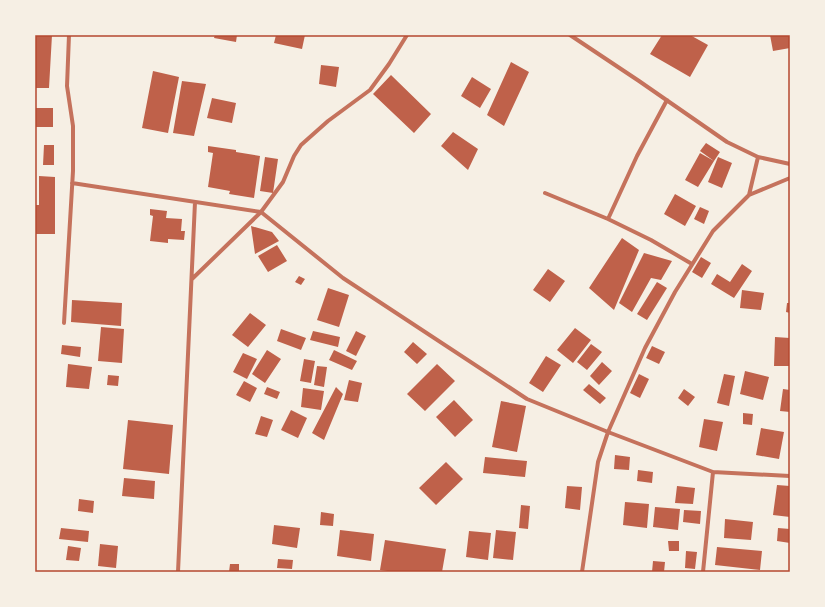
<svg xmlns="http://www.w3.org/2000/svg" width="825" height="607" viewBox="0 0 825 607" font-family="'Fira Sans',sans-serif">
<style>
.building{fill:#bf614a}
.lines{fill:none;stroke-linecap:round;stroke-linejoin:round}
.minor{stroke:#c5725c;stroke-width:4}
.neatline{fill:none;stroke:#b5482f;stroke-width:1.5}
</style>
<rect width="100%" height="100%" fill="#f6efe4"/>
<path class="building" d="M35 35H52L49 88H35Z
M215 35H237L236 42 214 38Z
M276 35H305L302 49 274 43Z
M662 35H690L708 45 690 77 650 54Z
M770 35H790V48L773 51Z
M511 62 529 72 504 126 487 115Z
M321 65 339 67 336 87 319 84Z
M153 71 179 77 168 133 142 128Z
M391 75 431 114 414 133 373 94Z
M472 77 491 89 480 108 461 96Z
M182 81 206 84 194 136 173 133Z
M212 98 236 103 232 123 207 118Z
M35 108H53V127H35Z
M453 132 478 149 468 170 441 146Z
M706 143 720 152 714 161 700 151Z
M44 145H54V165H43Z
M208 146 236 150V152L260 156 254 198 229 194 230 191 208 187 213 153 208 152Z
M700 153 714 161 698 187 685 180Z
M265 157 278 159 273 193 260 191Z
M718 157 732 163 722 188 708 182Z
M39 176 55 177V234H35V205H39Z
M675 194 696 206 685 226 664 214Z
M700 207 709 211 704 224 694 219Z
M150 209 167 211 166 218 182 219 181 231H185L184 240 168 239V243L150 241 153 216 150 215Z
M251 226 272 232 279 241 255 254Z
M622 238 639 250 614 310 589 288Z
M277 245 287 261 268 272 258 256Z
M644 253 672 261 661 280 651 278 632 312 619 303Z
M701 257 711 263 702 278 692 272Z
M742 264 752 271 734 298 711 284 717 274 730 282Z
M548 269 565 281 550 302 533 290Z
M299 276 305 279 301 285 295 282Z
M657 282 667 288 647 320 637 314Z
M328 288 349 295 339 327 317 320Z
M742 290 764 293 761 310 740 308Z
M72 300 122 303 121 326 71 322Z
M787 303H790V313L786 312Z
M250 313 266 325 248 347 232 335Z
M101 327 124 329 122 363 98 361Z
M575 328 591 340 573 363 557 350Z
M281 329 306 338 301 350 277 341Z
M313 331 340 337 338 347 310 340Z
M356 331 366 336 356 356 346 351Z
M775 337 790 338V366H774Z
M413 342 427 354 417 364 404 352Z
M591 344 602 352 587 370 577 362Z
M62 345 81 347 80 357 61 354Z
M652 346 665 352 659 364 646 358Z
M267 350 281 359 265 383 252 374Z
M334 350 357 361 352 370 329 360Z
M243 353 257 359 247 379 233 372Z
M546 356 561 365 543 392 529 383Z
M304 359 315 361 311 383 300 381Z
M602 362 612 371 599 385 590 376Z
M68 364 92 367 89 389 66 387Z
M437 364 455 381 425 411 407 394Z
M317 366 327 367 324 387 314 385Z
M745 371 769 377 763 400 740 394Z
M639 374 649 379 640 398 630 393Z
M724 374 735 376 729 406 717 403Z
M108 375 119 376 118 386 107 385Z
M349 380 362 383 358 402 344 400Z
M244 381 257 388 250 402 236 395Z
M589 384 606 398 600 404 583 390Z
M267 387 280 392 277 399 264 394Z
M336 387 343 394 324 440 312 433Z
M303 388 324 391 321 410 301 407Z
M684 389 695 397 688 406 678 398Z
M783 389 790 390V412L780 411Z
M454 400 473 420 455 437 436 417Z
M501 401 526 406 517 452 492 447Z
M291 410 307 418 298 438 281 430Z
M743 413 753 414 752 425 743 424Z
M261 416 273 420 267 437 255 434Z
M704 419 723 422 717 451 699 447Z
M128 420 173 425 169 474 123 469Z
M761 428 784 432 779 459 756 455Z
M615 455 630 457 629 470 614 469Z
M485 457 527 461 525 477 483 473Z
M446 462 463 479 436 505 419 488Z
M638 470 653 472 652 483 637 481Z
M124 478 155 481 154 499 122 496Z
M777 485 790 486V517L773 515Z
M567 486 582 487 580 510 565 508Z
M677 486 695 488 693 504 675 503Z
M79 499 94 501 93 513 78 511Z
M625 502 649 504 647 528 623 525Z
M521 505 530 506 528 529 519 528Z
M655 507 680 509 678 530 653 527Z
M684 510 701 511 700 524 683 522Z
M321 512 334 514 333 526 320 525Z
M725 519 753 522 751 540 724 538Z
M274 525 300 528 297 548 272 544Z
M61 528 89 531 88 542 59 539Z
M778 528 790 529V543L777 541Z
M340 530 374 534 371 561 337 556Z
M496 530 516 532 513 560 493 558Z
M469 531 491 533 488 560 466 557Z
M385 540 446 549 442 572H395L380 570Z
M668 541H679V551H669Z
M100 544 118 546 116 568 98 566Z
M68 546 81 548 79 561 66 560Z
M717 547 762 551 760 570 715 565Z
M686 551 697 552 695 569 685 568Z
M278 559 293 560 292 569 277 568Z
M653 561 665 562 664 572H652Z
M230 564H239V572H229Z"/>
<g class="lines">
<path class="minor" d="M570 35 639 81 727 142 758 157 790 164
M72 183 261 212 343 278 527 399 608 432 713 472 790 476
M545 193 608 219 651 240 692 264
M749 195 758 157
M608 219 637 156 667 100
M192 279 261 212 283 182 294 156 301 145 328 121 370 90 389 64 407 35
M64 323 73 171V126L67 86 69 35
M178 572 195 202
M582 572 598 462 608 432 645 348 675 292 713 231 749 195 790 178
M703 572 713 472"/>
</g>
<rect width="825" height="607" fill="none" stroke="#f6efe4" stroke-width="72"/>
<rect x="36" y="36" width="753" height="535" class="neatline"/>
</svg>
